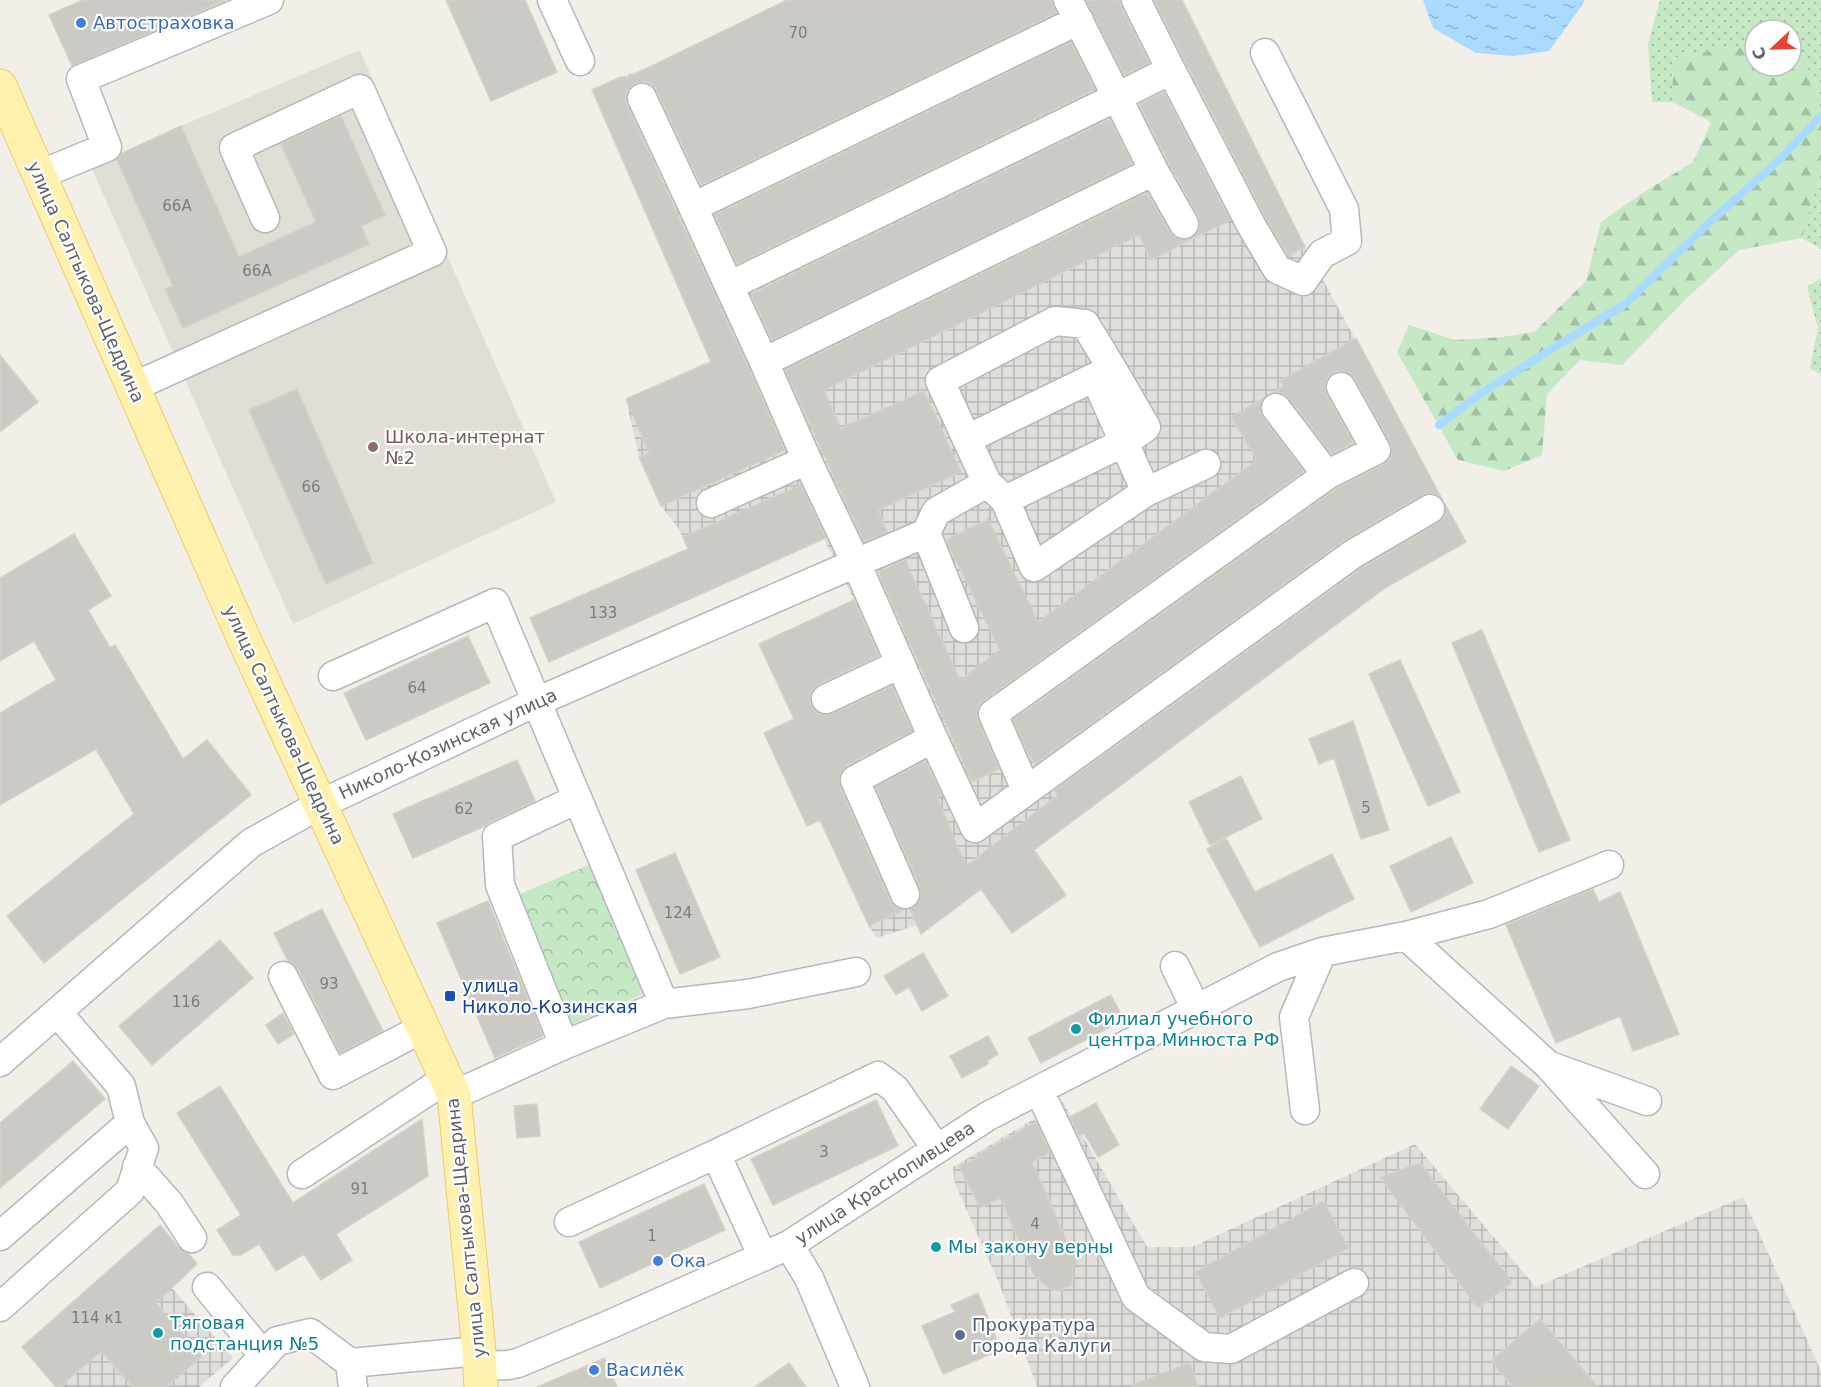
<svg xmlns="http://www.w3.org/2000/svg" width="1821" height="1387" viewBox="0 0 1821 1387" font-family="'DejaVu Sans',sans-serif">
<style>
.industrial{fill:url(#industrial-grid)}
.education{fill:#e1ded6}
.grass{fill:url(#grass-dots)}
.forest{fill:url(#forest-firs)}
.park{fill:url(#park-crowns)}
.water{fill:url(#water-ripples)}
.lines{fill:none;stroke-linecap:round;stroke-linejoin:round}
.stream{stroke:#aadaff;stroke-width:8}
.building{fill:#cccac5;stroke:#d6d1c6;stroke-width:1.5}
.minor-casing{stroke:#b5b8bc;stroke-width:31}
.major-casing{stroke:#f2c960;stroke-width:35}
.minor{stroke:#fff;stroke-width:28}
.major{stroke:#fff2af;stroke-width:33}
.shop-dot{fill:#3f7fe0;stroke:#fff;stroke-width:2}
.education-dot{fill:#8d6e63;stroke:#fff;stroke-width:2}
.transit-dot{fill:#1a4fb4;stroke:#fff;stroke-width:2}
.culture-dot{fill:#0f9aa8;stroke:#fff;stroke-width:2}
.service-dot{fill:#5c6f8a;stroke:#fff;stroke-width:2}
.labels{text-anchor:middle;stroke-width:4.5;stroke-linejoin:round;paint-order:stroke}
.number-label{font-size:15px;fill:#7a7d7f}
.shop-label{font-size:18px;fill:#366cbe;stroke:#fff;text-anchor:start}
.street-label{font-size:18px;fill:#5f6368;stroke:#fff}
.education-label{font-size:18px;fill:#785e54;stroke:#fff;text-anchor:start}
.transit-label{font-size:18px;fill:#164399;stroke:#fff;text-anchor:start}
.culture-label{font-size:18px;fill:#0d838f;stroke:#fff;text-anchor:start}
.service-label{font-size:18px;fill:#4e5e75;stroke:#fff;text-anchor:start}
</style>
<defs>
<pattern id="industrial-grid" width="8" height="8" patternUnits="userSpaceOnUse" patternTransform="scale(1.5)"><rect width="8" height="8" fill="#e0deda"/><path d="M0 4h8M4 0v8" fill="none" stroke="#b9b8b5"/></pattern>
<pattern id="grass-dots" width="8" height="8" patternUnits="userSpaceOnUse" patternTransform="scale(1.5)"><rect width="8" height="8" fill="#c5e8c5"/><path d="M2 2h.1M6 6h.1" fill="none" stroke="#a3c0a4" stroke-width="1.8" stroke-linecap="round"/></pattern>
<pattern id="forest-firs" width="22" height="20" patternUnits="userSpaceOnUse" patternTransform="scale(1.5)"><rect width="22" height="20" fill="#c5e8c5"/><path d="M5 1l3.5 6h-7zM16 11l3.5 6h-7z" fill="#a3c0a4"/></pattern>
<pattern id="park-crowns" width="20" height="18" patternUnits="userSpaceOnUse" patternTransform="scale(1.5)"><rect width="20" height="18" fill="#c5e8c5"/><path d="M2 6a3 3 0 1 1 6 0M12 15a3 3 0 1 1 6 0" fill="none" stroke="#a3c0a4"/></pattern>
<pattern id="water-ripples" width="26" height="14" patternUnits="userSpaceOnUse" patternTransform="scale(1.5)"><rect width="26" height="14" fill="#aadaff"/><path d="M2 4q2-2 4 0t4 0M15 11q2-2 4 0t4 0" fill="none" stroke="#8eb4d2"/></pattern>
</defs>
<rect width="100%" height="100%" fill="#f1efe8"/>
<path class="industrial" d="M1008 0H1182L1305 247 1466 542 1385 588 933 925H917L877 938 869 926 820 820 807 826 764 733 794 719 759 644 854 600 824 539 706 591 679 529 661 506 639 457 626 399 710 361 592 90 610 81 652 66 682 127Z
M1063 1102 1147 1247H1192L1415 1144 1536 1287 1743 1197 1821 1371V1387H1037L999 1283 955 1184 953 1167Z
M172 1288 233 1358 199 1387H60Z"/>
<path class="education" d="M360 50 454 271 556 502 293 624 92 169 115 156 181 126Z"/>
<path class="grass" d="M1660 0H1821V125L1816 81 1797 53H1791V30H1755V49L1731 47 1672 58 1673 102H1652L1648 44Z
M1821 169V249L1802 238Z
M1821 278V375L1810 368 1818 328 1807 287Z"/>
<path class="forest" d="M1731 47 1755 49V66H1791V53H1797L1816 81 1821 125V169L1802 238 1739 250 1686 299 1622 365 1580 360 1547 394 1542 455 1504 471 1458 460 1397 352 1409 325 1455 340 1502 337 1534 332 1586 281 1601 222 1644 192 1693 162 1711 122 1673 102 1672 58Z"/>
<path class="park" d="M593 863 648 992 571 1025 515 896Z"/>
<path class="water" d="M1423 0H1584L1583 4 1549 51 1514 56 1476 53 1433 28Z"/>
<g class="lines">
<path class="stream" d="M1439 425 1484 391 1625 304 1710 222 1778 161 1821 116"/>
</g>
<path class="building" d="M83 0H226L72 66 49 15Z
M446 0H525L557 72 491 101Z
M787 0H1052L1056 13 701 185 657 91 651 84 643 82 636 83 629 88 626 96 627 105 749 369 785 450 661 506 639 457 649 453 626 399 711 362 592 90 621 77 623 80Z
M1086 0H1120L1121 7 1149 63 1124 75Z
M1154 0H1182L1305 247 1288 255 1265 217Z
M1071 42 1095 89 737 264 715 215Z
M1164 92 1230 220 1151 260 1139 235 824 390 841 428 924 391 961 472 878 510 887 532 864 542 785 370 1147 193 1170 232 1175 238 1184 240 1193 238 1198 232 1200 225 1198 216 1169 163 1139 104Z
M341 116 385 215 361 226 369 244 183 328 165 289 173 286 117 160 122 153 181 126 239 257 316 222 281 144Z
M1110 119 1132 164 772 340 751 294Z
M1356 338 1442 499 1438 494 1430 493 1422 495 1343 541 1035 764 1029 756 1013 720 1336 489 1383 465 1390 459 1392 451 1390 442 1355 379 1349 373 1342 371 1334 372 1327 378 1325 386 1327 395 1353 443 1332 454 1289 398 1282 393 1274 392 1284 386 1280 381Z
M0 355 38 402 0 432Z
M297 389 373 563 326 584 249 410Z
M1264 398 1261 402 1260 410 1263 417 1304 471 983 701 978 707 977 714 978 720 999 769 972 782 878 572 905 560 960 680 1000 650 946 540 988 519 1038 622 1257 460 1231 417Z
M801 485 826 538 549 662 530 618 688 549 683 537Z
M1445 504 1466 542 1385 588 1034 850 1066 895 1012 933 981 889 921 934 910 909 919 903 921 895 920 887 876 787 925 761 942 795 937 797 966 866 1058 795 1054 791 1362 568 1438 523 1445 517 1446 509Z
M74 534 111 596 88 610 110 648 115 645 183 759 207 740 251 795 44 963 7 916 134 814 96 749 0 805V713L56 680 34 641 0 661V578Z
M854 600 879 656 818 684 812 690 810 698 811 705 817 713 824 715 832 714 892 686 912 731 847 765 842 771 839 778 840 787 890 901 896 908 903 910 869 926 820 820 807 826 764 733 794 719 759 644Z
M1482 630 1570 840 1539 852 1452 643Z
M468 636 490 683 366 740 344 693Z
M1400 660 1460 792 1428 806 1369 674Z
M1353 721 1389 830 1361 839 1334 758 1319 764 1309 739Z
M517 760 535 801 490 822 485 826 413 858 393 814Z
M1241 776 1262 819 1210 845 1189 802Z
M1451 837 1473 883 1411 912 1390 866Z
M1226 838 1255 892 1332 854 1354 899 1260 947 1207 849Z
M675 853 720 957 680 974 636 870Z
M1593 889 1599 902 1620 892 1679 1034 1633 1051 1620 1016 1556 1043 1506 925Z
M488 901 543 1036 495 1058 437 923Z
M322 909 383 1031 340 1053 298 969 292 963 288 961 274 933Z
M220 940 253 978 152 1065 119 1026Z
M923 953 948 996 922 1011 909 987 896 995 884 976Z
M1111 995 1124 1020 1041 1063 1028 1038Z
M283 1013 294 1034 278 1044 266 1025Z
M988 1036 998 1054 987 1061 988 1064 962 1078 950 1056Z
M73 1061 105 1099 0 1188V1123Z
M1511 1066 1539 1086 1508 1129 1480 1109Z
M220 1086 293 1203 422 1119 428 1176 336 1234 352 1260 321 1280 304 1254 276 1271 259 1244 241 1255H233L217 1230 241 1215 177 1113Z
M876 1100 898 1146 773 1205 751 1159Z
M1096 1103 1119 1145 1098 1157 1084 1133 1079 1136 1070 1117Z
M537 1104 540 1136 517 1138 514 1106Z
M1036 1122 1050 1152 1032 1162 1077 1264 1073 1266V1280L1070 1286 1058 1291 1052 1290 1035 1277 1000 1198 980 1208 959 1166 979 1157 977 1155Z
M1420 1163 1512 1282 1478 1308 1380 1177Z
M704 1184 725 1230 600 1288 579 1242Z
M1323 1201 1349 1248 1220 1318 1195 1272Z
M160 1225 179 1248 188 1253 197 1264 156 1303 202 1356 167 1387H133L101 1351 60 1387H56L22 1347Z
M978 1293 1001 1350 943 1374 922 1326 955 1312 951 1305Z
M1540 1319 1598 1387H1513L1491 1361Z
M605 1358 617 1387H537Z
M789 1363 806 1387H755Z
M1190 1363 1198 1387H1132V1385Z"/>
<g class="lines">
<defs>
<path id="minor" d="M552 0 580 61
M1136 0 1171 70
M642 98 693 207
M1154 171 1117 97 1171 70 1251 225 1277 269 1303 281 1322 254 1347 241 1344 209 1265 53
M39 175 107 147 81 79 269 0
M729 286 693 207 1079 20
M764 362 729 286 1117 97 1068 0
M133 387 432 252 360 89 234 148 265 218
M1276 408 1327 475 1376 450 1341 387
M967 439 1095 377
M807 460 764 362 1154 171 1184 224
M987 483 940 381 1055 321 1085 324 1113 370
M1005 500 1125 442 1146 427 1113 370 1095 377 1146 492
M926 533 936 512 987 483 1005 500 1034 567 1146 492 1206 464
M333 676 495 603 664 1004 748 994 856 972
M826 699 900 664
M933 738 856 563 926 533 964 628
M1026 790 993 714 1327 475
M905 894 855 780 933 738 975 828 1353 554 1430 509
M1406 936 1489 914 1609 865
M1175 966 1196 1009
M283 976 333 1075 423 1028
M564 1045 500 885 497 837 577 799
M0 1062 251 843 321 804 536 702 856 563 807 460 711 503
M1550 1066 1647 1101
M1039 1090 1136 1297 1204 1347 1231 1349 1354 1283
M454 1095 564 1045 664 1004
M1305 1110 1294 1017 1322 952
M716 1154 878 1076 895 1089 937 1149
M137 1167 169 1203 192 1238
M302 1174 446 1079
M569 1222 716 1154 763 1257
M0 1236 130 1123 121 1086 57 1012
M789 1245 809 1278 855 1387
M207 1287 264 1356
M0 1307 130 1191 144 1148 130 1123
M480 1366 508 1365 518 1363 611 1324 789 1245 988 1116 1278 967 1322 952 1406 936 1548 1065 1645 1174
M235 1387 277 1341 310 1333 350 1363
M353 1387 350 1363 479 1351"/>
<path id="major" d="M0 86 243 637 454 1095 479 1351 481 1387"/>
</defs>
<use href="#minor" class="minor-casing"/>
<use href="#major" class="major-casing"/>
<use href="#minor" class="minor"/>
<use href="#major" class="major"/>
</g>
<g class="shop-dot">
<circle cx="81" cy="23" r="6"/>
<circle cx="658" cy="1261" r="6"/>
<circle cx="594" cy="1370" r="6"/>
</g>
<circle class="education-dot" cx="373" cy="447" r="6"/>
<rect class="transit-dot" x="444" y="990" width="12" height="12" rx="3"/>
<g class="culture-dot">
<circle cx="1076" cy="1029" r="6"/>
<circle cx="936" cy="1247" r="6"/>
<circle cx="158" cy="1333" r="6"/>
</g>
<circle class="service-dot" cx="960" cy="1335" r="6"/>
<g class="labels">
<g class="number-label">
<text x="798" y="38">70</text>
<text x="177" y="211">66А</text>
<text x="257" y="276">66А</text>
<text x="311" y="492">66</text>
<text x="603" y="618">133</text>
<text x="417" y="693">64</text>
<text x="1366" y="813">5</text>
<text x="464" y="814">62</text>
<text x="678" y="918">124</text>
<text x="329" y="989">93</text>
<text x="186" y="1007">116</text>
<text x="824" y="1157">3</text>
<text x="360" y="1194">91</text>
<text x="1035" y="1229">4</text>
<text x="652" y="1241">1</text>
<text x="97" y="1323">114 к1</text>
</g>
<g class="shop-label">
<text x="93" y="29">Автостраховка</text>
<text x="670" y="1267">Ока</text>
<text x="606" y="1376">Василёк</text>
</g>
<g class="street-label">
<text transform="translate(86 282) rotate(66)" y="6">улица Салтыкова-Щедрина</text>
<text transform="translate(284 725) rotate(65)" y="6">улица Салтыкова-Щедрина</text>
<text transform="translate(448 744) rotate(-25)" y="6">Николо-Козинская улица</text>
<text transform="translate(885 1183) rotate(-33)" y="6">улица Краснопивцева</text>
<text transform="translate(466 1228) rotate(-96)" y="6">улица Салтыкова-Щедрина</text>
</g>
<g class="education-label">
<text x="385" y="443">Школа-интернат<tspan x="385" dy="21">№2</tspan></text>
</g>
<g class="transit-label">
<text x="462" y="992">улица<tspan x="462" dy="21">Николо-Козинская</tspan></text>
</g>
<g class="culture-label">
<text x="1088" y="1025">Филиал учебного<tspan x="1088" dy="21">центра Минюста РФ</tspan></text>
<text x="948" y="1253">Мы закону верны</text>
<text x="170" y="1329">Тяговая<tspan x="170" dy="21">подстанция №5</tspan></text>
</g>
<g class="service-label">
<text x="972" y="1331">Прокуратура<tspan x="972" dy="21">города Калуги</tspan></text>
</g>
</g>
<g transform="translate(1773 48) rotate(248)"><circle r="28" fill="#ffffff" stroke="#bfc1c3" stroke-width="1.5"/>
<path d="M0-4.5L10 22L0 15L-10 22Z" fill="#ea4335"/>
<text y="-9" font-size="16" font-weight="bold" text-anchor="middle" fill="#5f6368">С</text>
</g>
</svg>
